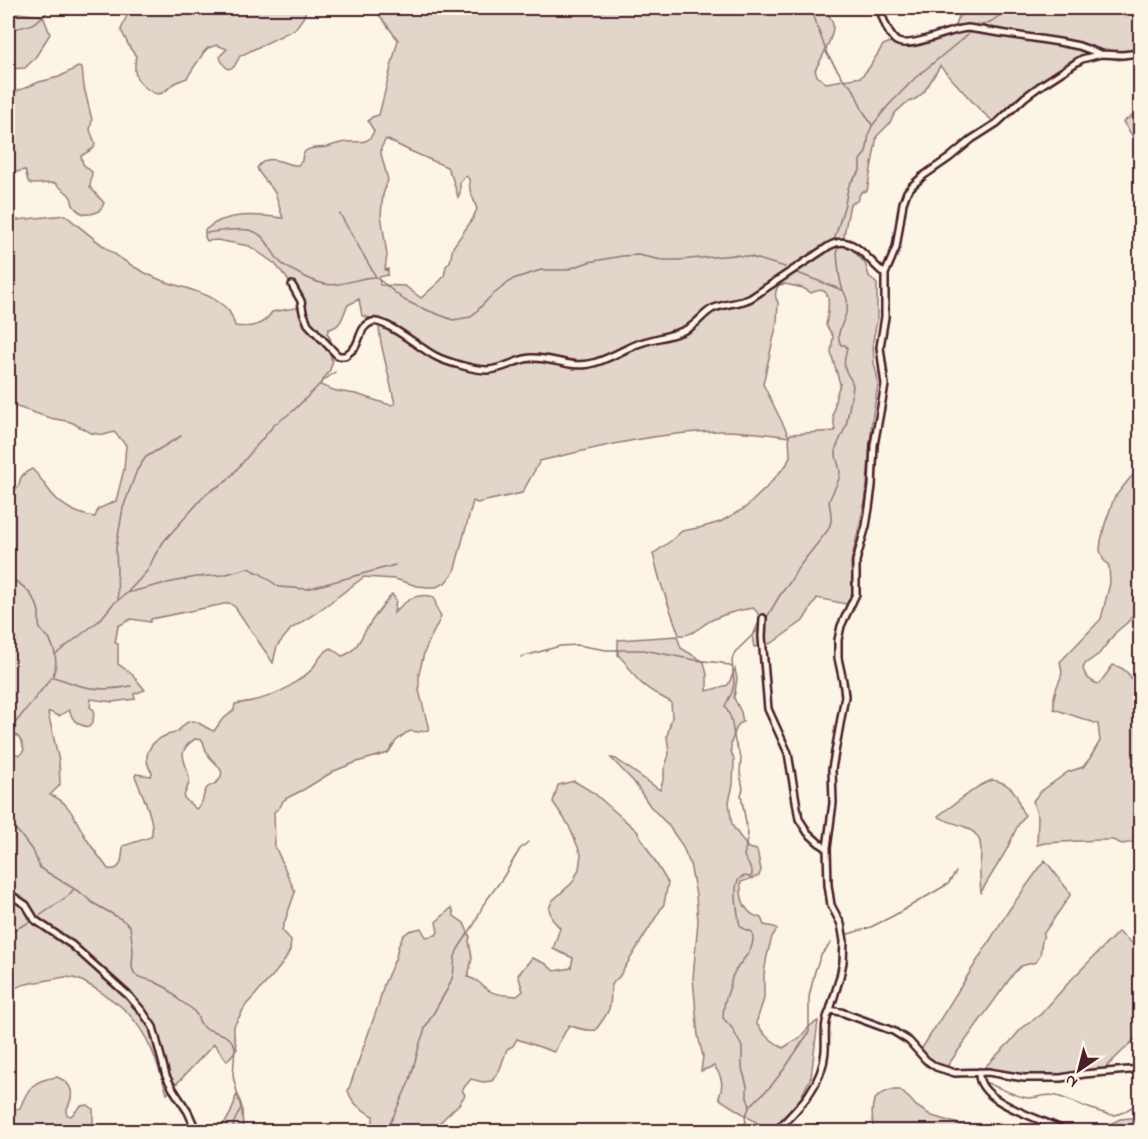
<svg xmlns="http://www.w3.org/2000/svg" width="1148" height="1139" viewBox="0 0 1148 1139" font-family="'Indie Flower',sans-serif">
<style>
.green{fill:#e2d5ca;stroke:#967a7a;stroke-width:1.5;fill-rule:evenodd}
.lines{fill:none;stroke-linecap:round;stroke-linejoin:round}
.stream{stroke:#917474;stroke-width:1.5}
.minor-casing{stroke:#4a1f2b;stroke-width:10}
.minor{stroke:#fcf5e5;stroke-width:5}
</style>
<rect width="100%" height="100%" fill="#fcf5e5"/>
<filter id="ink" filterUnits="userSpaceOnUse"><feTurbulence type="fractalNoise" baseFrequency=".0167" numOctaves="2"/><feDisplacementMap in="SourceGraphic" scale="12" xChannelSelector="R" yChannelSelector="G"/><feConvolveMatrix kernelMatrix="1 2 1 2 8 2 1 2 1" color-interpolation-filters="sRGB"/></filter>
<g filter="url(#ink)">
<path class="green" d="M126 8H307L303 18 295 29 240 56 234 67 228 69C223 65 221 62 220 56L227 49 217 45 208 48 204 52 187 78C182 80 178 81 173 84 169 87 167 91 162 93 154 97 139 84 136 76 134 70 135 62 136 56L130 48 121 30 127 15Z
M374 8H825C826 15 833 18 833 25 834 36 821 60 815 70L817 76 826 83 861 77 869 68 883 45 893 41 917 42 955 28 956 21 965 8H1140V56L1119 60 1085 53 994 122 980 110 940 66 924 92 917 98 905 104 895 113 889 124 877 136 867 191 861 192 857 201 850 204 844 235 845 242 865 263 869 276 877 284V321L873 341 874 363 877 375 878 385 872 420 866 497 851 562 853 596 849 602 846 604 817 598 803 621 772 643 754 647C753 642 752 640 753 636 756 624 766 619 753 608 740 610 726 613 714 619 701 624 694 637 679 635L660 581 653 554 672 540 682 531 703 527 720 522 745 508 766 488 787 464 790 456 789 437C766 434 742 430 719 431 659 432 599 447 540 461L522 493 477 503 473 501 454 572 445 583 436 587H428L417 586 395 579 364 577 316 613 291 629 277 646 273 663 235 607 229 603 151 619 150 622 131 619 118 626 115 643 118 644V664L131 673 145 690 134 694 135 699 112 702 91 699 90 707 94 710 93 722 89 727C77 725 73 721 69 710L59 716 50 712 48 713 59 761 60 785 50 795C69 800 77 823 86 838 93 849 101 859 108 869 123 872 122 856 123 846L151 837C157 823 140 790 135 776L136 774 151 776 152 773C141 756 149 742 167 735 173 733 171 735 176 732 182 729 184 721 192 721 199 721 206 729 214 731L221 721 234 710 235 704C261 700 280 695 301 678 304 676 309 673 312 669 318 661 321 653 331 648L342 656C358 651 360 637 369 625 376 614 384 604 392 594L396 600 394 613C405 601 416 592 434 597L437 609 441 617 430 639 424 653 419 674V690L429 730 418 732 411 731 406 733 396 741 388 753 357 762 334 771 303 790 287 798 283 801 280 807 274 812 275 846 295 892 282 930 291 940 290 950 285 960 276 972 246 1005 234 1026V1036L237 1049 227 1061 214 1044 167 1094C158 1064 149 1034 126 1011 118 1003 106 996 96 989 87 984 77 977 66 977 58 978 50 980 43 981 30 983 18 985 8 992V752L20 755 24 750C22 738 17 736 8 728V492L15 490 19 485C20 476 24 473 32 469 40 476 45 486 53 495 63 507 79 515 95 517L98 509 116 501 124 469 126 445 114 432 104 435 91 433 71 422 50 418 8 404V213L17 220 65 215C93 238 122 263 156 278 174 286 201 290 217 301 229 309 231 312 235 326 251 328 263 326 272 312L301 307 294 289 286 277 275 264 261 254 249 246 217 240 207 241 205 237V230C226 211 258 215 283 218 280 210 278 201 275 193 270 184 261 178 257 168 269 150 284 166 298 165L302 161C302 145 316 149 327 147 333 145 339 143 346 142 359 140 367 147 374 131L368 121 372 117 379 115 398 40ZM386 139 408 150 447 167 452 177 458 197 460 193V181L466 176 469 179 470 190 477 209 472 220 453 247 450 262 446 266 444 276 440 281 421 298 405 286 380 285 379 277 388 275V269L385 270 387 255 381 215 383 195 388 180 381 154V148ZM785 284 803 288 811 293C835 281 828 312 826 325L833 336 831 353 840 384 836 396 833 415 835 431 791 434 789 436 763 384 777 323 778 302C774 297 775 290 779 285ZM359 299 362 316 378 320 381 343 395 404 390 405 356 394 336 391 320 385 330 370 333 360 331 359C331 348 334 343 327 333L329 329C343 326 342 315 348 305ZM195 739 202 740C205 744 204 748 207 753 211 762 228 769 219 780 216 785 211 784 207 788 201 796 206 801 196 809L184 798C184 791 190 787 189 779 188 762 173 753 195 739Z
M8 12 43 16 50 34 35 58 25 68 8 69Z
M78 67 82 68 84 87 92 120 90 130 95 143 94 148 81 156 83 164 92 172 90 187 104 203C99 217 81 218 73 205 72 202 72 198 70 196 66 191 59 187 55 183L31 184 28 181 25 170 8 174V94L25 88 39 82 59 77Z
M1140 110V147L1123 122Z
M1140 469V585L1134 595 1133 615 1128 622 1116 632 1099 654 1085 664 1083 669C1085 676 1090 682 1099 684L1113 665C1127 668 1135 679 1136 694 1136 701 1133 707 1134 714L1140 717V841L1122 844 1113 840H1098L1045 843 1037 845 1038 817 1033 801 1040 792 1068 772 1083 767 1090 758 1100 741 1098 724 1054 709C1054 704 1053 698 1055 693 1058 679 1065 678 1060 662L1101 619 1110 583 1109 566 1103 559 1100 550 1101 541 1105 524 1114 498 1130 478Z
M677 636 681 648 704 662 707 675V691L728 685 735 669 737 679 734 698 741 712 743 722 739 724 736 729 731 743V751L734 759 733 785 729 802 732 825 748 848 757 850 761 870 759 876 741 882C740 898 744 914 761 918L764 925 774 927 777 929 772 937 767 956 764 974V999L756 1023 766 1036 783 1048 799 1038 811 1025 818 1021 811 1077 802 1095 801 1100 770 1131 721 1100 719 1097C724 1085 722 1076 714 1066L701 1071 703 1056 698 1036 693 978 698 921 696 895 690 864 682 845 668 825 650 806 634 782 611 758 616 759 660 790 664 777V770L669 754 667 736 672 717 671 702C659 696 646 689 637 679 631 671 626 662 618 655V640Z
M992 780C1002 781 1013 787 1017 797 1020 804 1019 809 1025 815L1017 827 1006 851 981 892C980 884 980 876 980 868 981 850 985 835 965 827 956 823 946 822 938 816L979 786Z
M574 781 594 793 637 831 668 883 664 904 619 977C605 988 614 995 609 1009 606 1017 600 1023 596 1030 585 1031 578 1029 569 1025L554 1052 517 1039 513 1046 507 1049 500 1069 492 1081 483 1082 471 1079 462 1090 465 1095 459 1104 431 1131H367L373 1122V1116C361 1109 353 1105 348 1091L378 1006 384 984 396 957 398 947 403 936 409 931 421 928 426 937 436 935 438 932 436 922 449 910 451 908 453 910 454 916 464 923 470 937 469 941 472 958 468 977C480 981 479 983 488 990 497 996 508 995 517 996L523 991 518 975 532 958 546 964 554 971 571 968 573 958 553 949 560 928 552 919 549 909 552 901 572 883 579 869 581 854 568 824 553 802 558 785Z
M1045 860 1071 894 1044 933 1042 941 1040 956 1036 962 1021 966 1014 973 943 1072 926 1066 917 1056 1009 910Z
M1118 932 1140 949V1034L1101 1072 1054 1079 980 1072 1010 1042 1021 1029 1041 1014 1070 981Z
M57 1077C75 1084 74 1096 66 1111L67 1115 71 1116 81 1106 88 1105 93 1109V1131H68L61 1127V1131H8V1088L10 1093C8 1101 7 1105 14 1110L20 1108C28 1087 34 1080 57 1077Z
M891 1090H900L911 1100 916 1106 932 1116 982 1131H873C873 1111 866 1097 891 1090Z
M238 1095 242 1108 243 1131H214C227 1125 233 1110 236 1096Z
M1140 1117V1131H1096L1120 1119Z"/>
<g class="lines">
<path class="stream" d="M811 8 827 54 842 77 854 90 862 109 872 125
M978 27 992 21 1010 8
M8 30C30 26 36 25 51 8
M340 214 376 277 404 300 419 307 453 320 471 317 490 297 513 279 541 270H566L589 262 622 256 638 255 662 260H678L735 255 751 257 785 267
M207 233C220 231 236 228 249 230 267 234 270 251 280 262 286 268 312 281 321 283 338 289 357 277 375 277
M835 237 845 204 848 188 851 182 860 171V160L865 154 867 148 869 133 872 126 887 107 915 78 972 31
M795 272 842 290
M8 578C22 582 36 597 39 612 40 618 37 625 41 630 43 633 46 635 48 637 56 650 59 663 52 677L8 732
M127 593 158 585 196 577 223 575 248 568 261 574 279 587 307 589 395 565
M118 599 116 548 123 508 137 470 146 457 181 436
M766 619 780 595 790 582 798 568 828 530 831 522V514L829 501 839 479 840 471 836 456V448L846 426 853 386C852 378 846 375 845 368 843 361 846 354 847 348L845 345H841C834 333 845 322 847 309 848 300 847 298 843 290 839 280 837 258 837 247
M56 654 100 620 113 604 126 594 148 570 155 555 164 541 207 493 227 481 274 425 293 411 322 382 335 372
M521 657 560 646 577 645 606 650H644L695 660 722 663 732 667
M53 677C61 679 69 682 77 685 95 690 113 690 131 686
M8 821 20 834 34 853 40 868 81 893 93 903 121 919 130 926 133 950 132 967 134 973 139 977 153 981 167 988 179 1000 192 1009 197 1015 199 1021 204 1028 224 1035 231 1040 235 1047 233 1076 241 1108 233 1124 235 1132
M38 917 68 896 73 890
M8 933 30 922
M839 937 871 927 893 916 948 884 956 872
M984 1082C997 1086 1015 1097 1029 1098 1038 1098 1047 1093 1057 1096 1071 1100 1103 1116 1115 1115 1124 1114 1131 1106 1140 1103
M750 1106 747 1098V1086L742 1068V1047L732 1028 723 1018C723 1005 726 998 730 986 732 981 731 977 734 973 742 958 757 950 752 932 746 930 740 928 739 922 738 910 728 870 750 877L752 875V871L744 856 748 834 741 795 743 789 740 773 741 757 735 742 731 718 725 706 732 692 734 684 732 660 735 652 760 628
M386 1132 410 1080 420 1043 426 1026 448 988 453 976 455 956 458 949 475 923 483 905 502 879 520 849 528 842
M736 1132 746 1122 745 1117 750 1106 771 1086 785 1068 809 1032V997L815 971 821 955 831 943"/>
<defs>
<path id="minor" d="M10 8H14
M879 8C883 17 887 34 896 41 909 50 952 28 968 28L1059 42 1079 46 1101 54 1122 55 1140 53
M292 285 301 301 303 312 308 324 338 356H345C348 353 352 351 355 347 361 338 360 326 372 322 385 318 421 349 435 356 446 362 475 370 487 370 503 370 516 359 531 358 551 357 570 368 589 364 606 361 620 351 635 345 652 338 672 337 687 329 697 324 703 314 712 309 725 303 739 304 751 298L829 246C854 232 867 261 885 274
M763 618 762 637 768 709 788 753 799 819 808 833 819 843 827 848
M8 893 26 905 35 920 72 945 129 996 142 1011 153 1027 166 1076 173 1089 188 1112 197 1132
M830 1010 840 977 843 962 844 941 841 924 831 905 828 885 827 848 833 803 832 769 845 696 843 681 838 658V640L841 626 856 594V561L866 526 869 508 872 486 874 445 885 385 880 347 885 317V274L896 248 903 203 907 192 912 186 923 176 949 158 972 139 997 123 1025 97 1040 86 1077 62 1082 59 1101 54
M979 1072C976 1103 1044 1119 1067 1132
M775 1132C798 1109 823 1085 825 1051 826 1036 823 1023 830 1010L841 1012 893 1031 909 1041 926 1060 936 1067 955 1073 988 1072 1024 1078H1061L1084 1074 1140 1069"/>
</defs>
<use href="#minor" class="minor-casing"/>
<use href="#minor" class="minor"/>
</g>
</g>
<rect width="1148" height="1139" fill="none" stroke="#fcf5e5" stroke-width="30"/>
<rect x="15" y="15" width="1118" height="1109" fill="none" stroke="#4a1f2b" stroke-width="2" filter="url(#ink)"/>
<g transform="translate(1079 1070) rotate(215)" stroke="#fcf5e5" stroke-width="4.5" paint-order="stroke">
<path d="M0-4.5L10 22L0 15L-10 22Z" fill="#4a1f2b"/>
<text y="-9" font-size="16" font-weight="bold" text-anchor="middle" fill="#4a1f2b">N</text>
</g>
</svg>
